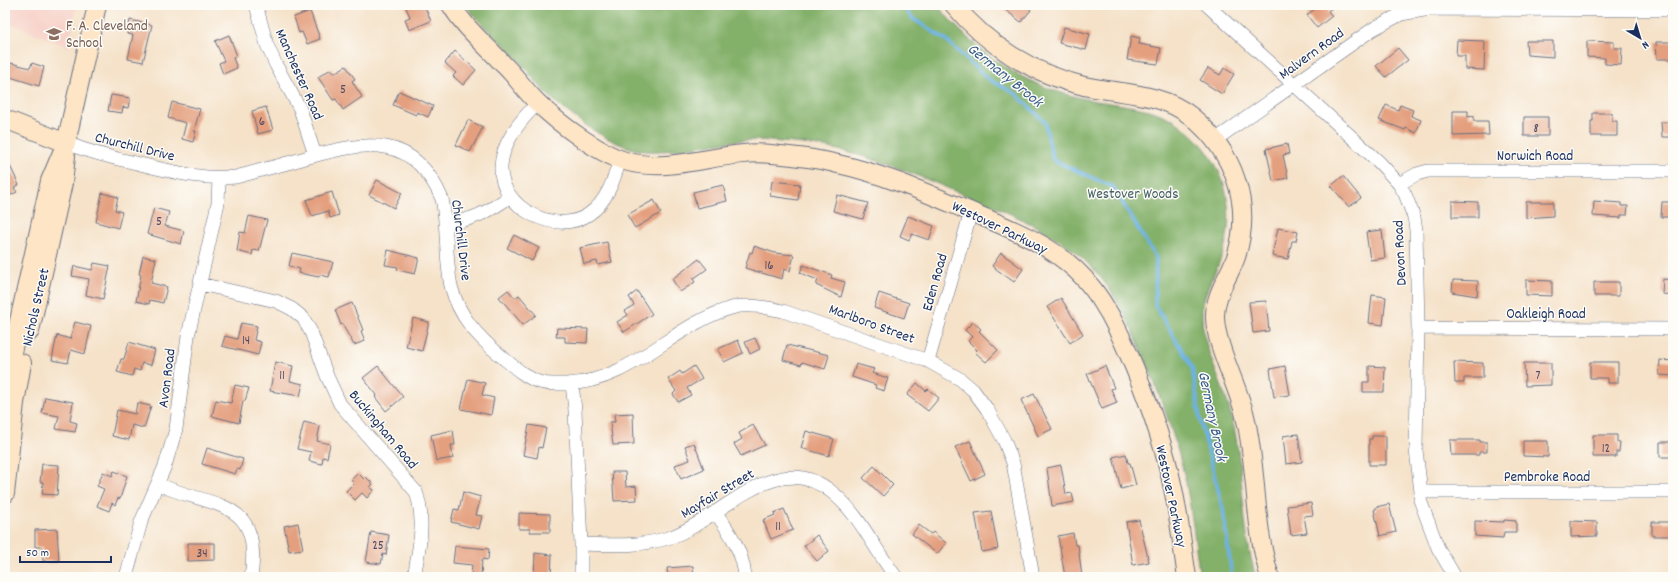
<svg xmlns="http://www.w3.org/2000/svg" width="1678" height="582" viewBox="0 0 1678 582" font-family="Dekko,sans-serif">
<style>
.built{fill:#f7d1c8}
.forest{fill:#84b16a;stroke:#507064}
.lines{fill:none;stroke-linecap:round;stroke-linejoin:round}
.stream{stroke:#6db3e4;stroke-width:3.5}
.building{fill:#e49f7e}
.street-casing{stroke:#676e83;stroke-width:14}
.secondary-casing{stroke:#676e83;stroke-width:20}
.street{stroke:#fff;stroke-width:13}
.secondary{stroke:#fde5c5;stroke-width:18}
.labels{text-anchor:middle;stroke-width:3;stroke-linejoin:round;paint-order:stroke}
.number-label{font-size:13px;fill:#4d4b66}
.education-label{font-size:15px;fill:#785e54;stroke:#fdfcf7;text-anchor:start}
.street-label{font-size:15px;fill:#1b2f5e;stroke:#fdfcf7}
.park-label{font-size:15px;fill:#455f66;stroke:#fdfcf7}
.water-label{font-size:16px;font-style:italic;fill:#385d8d;stroke:#fdfcf7}
</style>
<rect width="100%" height="100%" fill="#fdfcf7"/>
<filter id="ink" filterUnits="userSpaceOnUse"><feTurbulence type="fractalNoise" baseFrequency=".025" numOctaves="2"/><feDisplacementMap in="SourceGraphic" scale="8" xChannelSelector="R" yChannelSelector="G"/><feConvolveMatrix kernelMatrix="1 2 1 2 8 2 1 2 1" color-interpolation-filters="sRGB"/></filter>
<filter id="wash" filterUnits="userSpaceOnUse"><feTurbulence type="fractalNoise" baseFrequency=".012" numOctaves="4" result="noise"/><feDisplacementMap in="SourceGraphic" scale="16" xChannelSelector="R" yChannelSelector="G"/><feGaussianBlur stdDeviation="0.9" result="paint"/><feColorMatrix in="noise" values="0 0 0 0 0 0 0 0 0 0 0 0 0 0 0 0 0 1.4 0 .05"/><feComposite in="paint" operator="in"/></filter>
<g filter="url(#wash)">
<rect width="100%" height="100%" fill="#f5e2c9"/>
<path class="built" d="M5 5H77L68 47 5 21Z"/>
<path class="forest" d="M466 5H937C976 52 1021 85 1081 98 1115 106 1155 104 1183 127 1225 159 1239 210 1221 259 1213 278 1201 296 1202 317 1202 348 1225 387 1232 419 1245 471 1240 526 1256 577H1200C1195 544 1192 511 1185 478 1176 439 1162 401 1147 364 1130 322 1110 279 1074 251 1038 223 994 206 952 190 917 175 880 160 843 151 820 145 795 143 771 141 729 136 688 153 646 151 614 149 570 116 547 94 534 81 523 64 510 51 495 36 478 23 466 5Z"/>
<g class="lines">
<path class="stream" d="M902 5 912 18 946 40 988 79 1016 94 1045 122 1053 160 1113 187 1156 258 1155 305 1192 367 1200 419 1223 509 1232 577"/>
</g>
<g id="blocks">
<path class="building" d="M405 5H424L431 21 409 30 405 19 410 17Z
M999 5H1024L1031 10 1021 22Z
M1320 5H1336L1328 11 1332 16 1317 28 1307 15Z
M310 11 320 39 307 44 302 32 299 33 294 17Z
M130 20 152 25 143 62 128 59 133 35 127 34Z
M1064 27 1090 34 1086 50 1059 43Z
M229 35 237 56 233 58 237 68 223 74 219 63 224 61 215 41Z
M1131 36 1140 38 1139 44 1161 48 1158 64 1127 60Z
M1457 40 1485 41 1484 70 1465 69V56H1456Z
M1526 41H1553V57L1527 55Z
M1587 41 1614 42V48H1622L1621 65 1605 64V58L1587 57Z
M1656 42H1673V59H1657Z
M1398 48 1408 60 1386 77 1376 66Z
M455 51 476 70 463 85 453 76 456 73 445 63Z
M11 63 30 68 32 63 44 67 39 86 7 76Z
M346 66 355 79 352 81 362 97 343 110 336 99 333 100 318 77 331 69 334 73Z
M1208 68 1220 75 1224 68 1234 74 1222 94 1200 80Z
M399 91 433 106 428 117 417 112 416 115 393 105Z
M111 95 130 98 128 108 123 107 122 113 108 111Z
M172 102 200 109 194 131H196L193 142 182 139 186 123 168 118Z
M1386 105 1398 110 1400 105 1413 110 1411 116 1421 120 1416 133 1406 128 1405 130 1379 120Z
M266 107 273 130 258 134 252 111Z
M1453 111H1468V117L1474 116V121H1488L1489 135 1453 136Z
M1593 113H1612V121H1617V136H1591V121H1593Z
M1524 117H1548V136H1524Z
M468 120 483 127 470 152 456 145Z
M1661 122H1673V137H1662Z
M1287 144 1289 154 1283 155 1288 178 1273 181 1266 149Z
M5 155 19 185 14 188 17 192 5 198Z
M1343 176 1361 198 1349 207 1331 186Z
M377 180 402 193 394 208 369 195Z
M772 181 800 184 798 200 770 196Z
M723 185 727 201 697 208 693 192Z
M332 192 339 215 330 218 328 211 312 216 306 200Z
M102 193 118 197 115 210 122 212 118 228 96 222Z
M837 195 868 203 863 219 833 211Z
M654 200 661 213 635 228 627 215Z
M1452 201 1478 202V217H1452Z
M1594 201 1621 203V206H1628L1627 215H1621V218L1593 216Z
M1526 202H1553V216L1526 218Z
M1662 202H1673V217H1661Z
M154 208 169 212 165 226 184 231 181 244 147 234Z
M249 216 267 220 259 251 253 250 252 255 237 251 240 232 245 233Z
M908 216 934 226 929 240 912 234 909 240 900 236Z
M1278 228 1298 232 1296 241H1292L1288 259 1272 256Z
M1382 230 1385 258 1370 260 1366 232Z
M514 235 539 248 532 261 507 248Z
M607 242 612 262 598 265 597 261 584 264 580 248Z
M754 246 775 253 794 255 790 271 784 269 782 279 745 268 750 252 752 253Z
M388 250 419 258 415 274 397 270 398 267 385 265Z
M292 253 333 262 329 277 320 275 319 277 299 273 300 269 289 266Z
M1001 253 1023 269 1014 282 992 266Z
M143 256 156 259 151 283 167 287 163 303 150 300 149 304 136 301 141 275 139 274Z
M699 259 707 269 693 279 695 282 680 292 672 279Z
M94 263 110 266 103 299 86 295 89 279 72 276 74 266 92 270Z
M803 265 832 275 831 278 845 282 841 297 816 285 818 280 800 273Z
M1663 279 1673 280V295L1662 294Z
M1453 280 1478 281 1477 296 1452 292Z
M1526 280 1552 281V296L1526 295Z
M1594 282H1619V296H1594Z
M508 290 515 298 519 295 536 315 523 325 499 297Z
M637 291 652 314 624 332 617 322 628 315 625 311 634 305 629 297Z
M879 293 909 303 904 318 874 308Z
M1372 295 1386 297 1383 325 1369 323Z
M1061 298 1083 334 1070 343 1047 307Z
M1266 301 1269 331 1253 333 1249 302Z
M352 303 363 330 361 331 365 341 354 345 342 324 341 325 335 310Z
M413 318 429 322 422 351 406 347Z
M75 322 91 326 85 354 71 350 68 363 52 360 57 335 70 339Z
M973 322 981 329 979 331 998 350 986 362 975 352 977 350 968 341 972 337 965 330Z
M241 323 257 326 254 340 261 342 258 355 222 346 225 336 237 339Z
M557 328 588 329 587 343 565 342V337H556Z
M755 338 760 349 750 354 745 342Z
M738 340 743 353 724 362 718 349Z
M129 342 155 350 151 365 142 363 140 371 134 369 132 376 117 372 121 359H124Z
M787 345 829 355 825 369 802 362 801 365 783 360Z
M1660 360 1673 361V376L1659 375Z
M275 362 293 366 290 381 303 384 300 396 270 391Z
M1454 362 1483 363V378H1464V383H1455Z
M1590 362H1618V383H1608V378H1590Z
M1524 363H1551V385L1525 386Z
M856 364 874 369 872 373 888 378 884 391 875 388 876 385 852 377Z
M378 366 403 397 386 411 375 397 377 395 363 378Z
M694 366 702 379 687 388 691 395 678 402 673 394 676 391 668 379 680 371 682 374Z
M1105 366 1114 388 1111 389 1117 403 1102 409 1087 374Z
M1285 366 1290 395 1274 397 1270 369Z
M1369 366 1385 367 1384 392H1363V382H1369Z
M468 379 485 383 482 395 494 398 491 415 461 409Z
M917 383 926 391 928 389 939 398 928 411 907 395Z
M235 385 249 388 245 401H243L239 423 212 416 216 400 231 403Z
M1034 394 1052 429 1038 436 1021 400Z
M45 397 73 402 70 421 77 423 75 432 56 429 59 416 42 413Z
M137 403 151 406 144 428 132 425 129 440 112 436 117 410 135 414Z
M633 413 634 444 613 445 610 422H615L614 414Z
M304 422 320 426 317 441 330 444 327 458 323 457 322 464 309 461 311 452 297 449Z
M529 425 546 428 542 448 539 447 537 458 523 455Z
M753 425 765 445 741 456 734 444 742 439 739 433Z
M453 430 455 445H451L453 458 436 461 431 435Z
M806 431 834 439 829 456 801 448Z
M1298 434 1302 462 1286 464 1283 436Z
M1593 435H1617V442H1620L1619 452H1616V457H1593Z
M1372 436H1386V465H1369V439H1372Z
M1450 440H1480V442H1487V452H1479V455H1451Z
M970 441 985 474 971 481 955 447Z
M1523 441H1548V457L1523 456Z
M1660 442H1673V457H1660Z
M694 443 704 469 681 479 675 465 690 460 685 446Z
M207 448 243 459 240 470 237 469 235 474 202 464Z
M1126 454 1128 463H1130L1136 485 1121 489 1113 457Z
M42 464 59 465 57 495 42 494 43 482H40Z
M1061 465 1066 494 1072 493 1074 502 1052 506 1047 468Z
M874 466 893 485 883 496 863 478Z
M114 471 127 476 120 499 118 498 115 505 112 503 109 511 97 506 104 489 97 486 103 472 112 476Z
M612 472H625L626 487 636 486 637 500 614 501Z
M358 473 364 479 366 477 373 484 370 487 374 490 367 498 362 493 355 500 346 491 354 483 351 480Z
M463 492 481 497 476 515 482 516 479 529 451 522 454 509 459 510Z
M1311 503 1313 515 1304 516 1307 533 1291 535 1287 506Z
M1389 504 1396 532 1380 536 1374 510 1376 509V507Z
M784 509 793 530 771 539 763 520 775 515 774 513Z
M991 511 998 549 982 552 975 513Z
M519 513 550 514V532H530V529H519Z
M1139 520 1149 562 1133 565 1126 522Z
M1504 520 1516 521V532H1504L1503 538 1475 536V521L1504 522Z
M1571 521 1597 522V536L1571 537Z
M1652 522H1673V536H1652Z
M298 523 303 549 289 551 284 526Z
M919 525 931 534 933 532 946 543 937 554 912 534Z
M57 529 59 561H43L42 547H35V530Z
M371 532 389 535 386 555 383 554 381 564 366 562Z
M1073 533 1075 545H1078L1082 577H1065L1058 536Z
M817 535 829 551 817 561 804 546Z
M188 543H215V560L188 561Z
M455 546 489 549 488 560 482 559 481 577 471 576 472 565 453 563Z
M535 553 552 555 551 577H534Z
M693 566 694 577H668L667 568Z"/>
</g>
</g>
<g filter="url(#ink)">
<use href="#blocks" fill-opacity="0" stroke="#676e83" stroke-width="1"/>
<g class="lines">
<defs>
<path id="street" d="M256 5 267 45 276 65 300 109 315 155
M1207 5 1380 163 1399 184 1405 194 1414 217 1416 230 1418 328 1416 450 1421 492 1420 500 1438 548 1455 577
M538 103C521 119 501 144 501 168 500 208 556 237 589 214 607 202 614 179 620 160
M1215 140 1373 29 1401 14 1430 9 1673 10
M66 143C89 152 112 158 136 163 170 171 201 180 236 177 261 170 285 164 309 157 367 141 414 133 442 199 448 227 445 258 451 286 459 317 478 337 501 356 513 366 525 377 539 382 548 385 557 384 566 384 633 382 673 323 735 307 748 304 770 308 783 311L928 361 960 379 973 390 987 409 1004 440 1013 463 1033 577
M1399 184 1417 174 1428 171H1673
M445 223C470 222 490 211 509 197
M200 284 276 301 292 309 303 318 311 332 327 376 340 404 416 492C426 520 419 549 414 577
M1418 328 1673 329
M928 361 971 212
M572 384 575 410 581 544V577
M158 484C212 509 263 496 251 577
M1421 492H1673
M715 512C730 532 743 552 745 577
M581 544C612 545 642 547 671 537 722 519 776 445 833 493 861 516 874 549 896 577
M126 577 141 522 165 466 176 429 188 336 218 203 219 178"/>
<path id="secondary" d="M451 5C465 28 485 44 503 64 516 76 525 91 538 103 558 123 598 153 625 161 673 175 722 149 771 154 793 156 816 158 838 164 880 173 922 191 962 208 1001 225 1044 240 1076 270 1105 297 1120 334 1135 369 1150 406 1164 444 1172 484 1179 514 1182 546 1187 577
M954 5C987 45 1033 74 1084 86 1121 94 1162 92 1192 117 1234 152 1253 204 1236 257 1229 277 1214 295 1215 318 1216 346 1238 386 1245 416 1258 469 1253 525 1270 577
M5 119 66 143
M30 331 63 183 66 156
M5 384 50 181 66 143 97 5
M5 494 15 403 22 363"/>
</defs>
<use href="#street" class="street-casing"/>
<use href="#secondary" class="secondary-casing"/>
<use href="#street" class="street"/>
<use href="#secondary" class="secondary"/>
</g>
</g>
<defs>
<symbol id="school-bare" viewBox="-9 -9 18 18"><path d="M0-5L7-2L0 1L-7-2ZM-4 1L0 2.5L4 1V4Q0 6-4 4Z" fill="#8d6e63" stroke="#fdfcf7" stroke-width="2.5" paint-order="stroke"/></symbol>
</defs>
<g fill-rule="evenodd">
<use href="#school-bare" x="43" y="23" width="22" height="22"/>
</g>
<g class="labels">
<g class="number-label">
<text x="343" y="93">5</text>
<text x="262" y="125">6</text>
<text x="1536" y="132">8</text>
<text x="159" y="225">5</text>
<text x="769" y="269">16</text>
<text x="246" y="344">14</text>
<text x="282" y="379">11</text>
<text x="1538" y="379">7</text>
<text x="1606" y="452">12</text>
<text x="778" y="530">11</text>
<text x="378" y="549">25</text>
<text x="202" y="557">34</text>
</g>
<g class="education-label">
<text x="66" y="30">F. A. Cleveland<tspan x="66" dy="17">School</tspan></text>
</g>
<g class="street-label">
<text transform="translate(1311 53) rotate(-36)" y="5">Malvern Road</text>
<text transform="translate(300 74) rotate(66)" y="5">Manchester Road</text>
<text transform="translate(135 146) rotate(14)" y="5">Churchill Drive</text>
<text x="1535" y="160">Norwich Road</text>
<text transform="translate(1000 227) rotate(26)" y="5">Westover Parkway</text>
<text transform="translate(462 240) rotate(83)" y="5">Churchill Drive</text>
<text transform="translate(1399 253) rotate(-93)" y="5">Devon Road</text>
<text transform="translate(934 282) rotate(-74)" y="5">Eden Road</text>
<text transform="translate(35 307) rotate(-77)" y="5">Nichols Street</text>
<text x="1546" y="318">Oakleigh Road</text>
<text transform="translate(872 323) rotate(20)" y="5">Marlboro Street</text>
<text transform="translate(166 378) rotate(-83)" y="5">Avon Road</text>
<text transform="translate(384 429) rotate(50)" y="5">Buckingham Road</text>
<text x="1547" y="481">Pembroke Road</text>
<text transform="translate(717 493) rotate(-31)" y="5">Mayfair Street</text>
<text transform="translate(1172 496) rotate(78)" y="5">Westover Parkway</text>
</g>
<g class="park-label">
<text x="1133" y="198">Westover Woods</text>
</g>
<g class="water-label">
<text transform="translate(1006 74) rotate(39)" y="6">Germany Brook</text>
<text transform="translate(1214 416) rotate(78)" y="6">Germany Brook</text>
</g>
</g>
<rect width="1678" height="582" fill="none" stroke="#fdfcf7" stroke-width="20"/>
<g transform="translate(1640 38) rotate(142)" stroke="#fdfcf7" stroke-width="3" paint-order="stroke">
<path d="M0-3L7 15L0 10L-7 15Z" fill="#1b2f5e"/>
<text y="-6" font-size="11" font-weight="bold" text-anchor="middle" fill="#1b2f5e">N</text>
</g>
<path d="M20 556v6h91v-6" fill="none" stroke="#1b2f5e" stroke-width="2"/>
<text x="26" y="556" font-size="12" fill="#1b2f5e" stroke="#fdfcf7" stroke-width="3" paint-order="stroke">50 m</text>
</svg>
